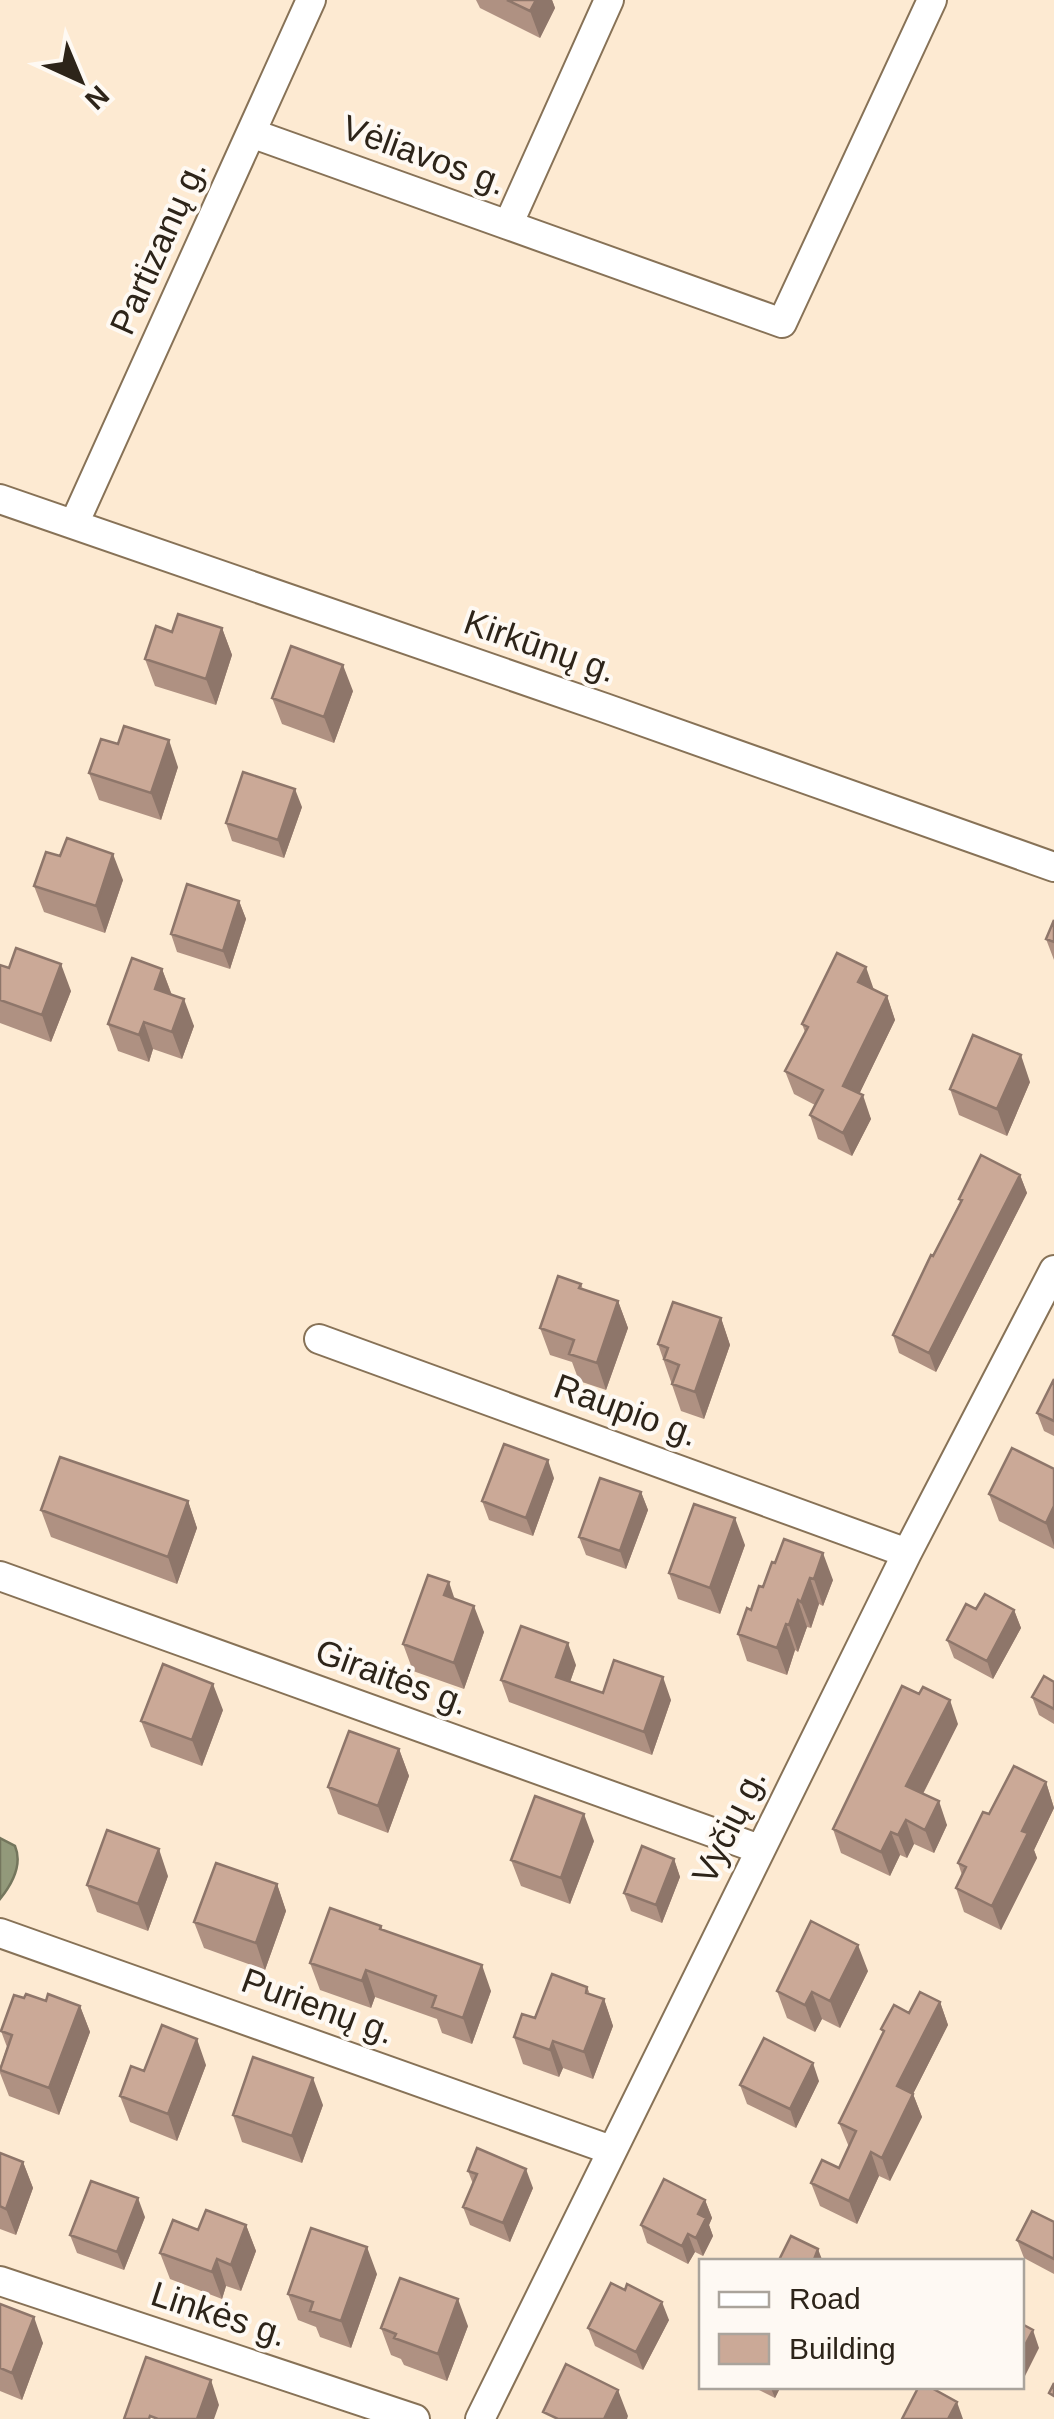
<svg xmlns="http://www.w3.org/2000/svg" width="1054" height="2419" viewBox="0 0 1054 2419" font-family="Helvetica,sans-serif">
<style>
.water{fill:#92997a;stroke:#74765d;stroke-width:2.5}
.lines{fill:none;stroke-linecap:round;stroke-linejoin:round}
.street-casing{stroke:#877257;stroke-width:32}
.street{stroke:#fff;stroke-width:28}
.wall{fill:#af9182}
.shaded-wall{fill:#8e766a}
.building{fill:#cba997;stroke:#8e766a;stroke-width:2.5}
.labels{text-anchor:middle;stroke-width:8;stroke-linejoin:round;paint-order:stroke}
.street-label{font-size:35px;fill:#2d2419;stroke:#fef9f3}
</style>
<rect width="100%" height="100%" fill="#fdead2"/>
<path class="water" d="M0 1838 15 1846C23 1865 12 1884 0 1899Z"/>
<g class="lines">
<defs>
<path id="street" d="M251 133 508 225 609 0
M508 225 782 323 932 0
M0 499 605 708 1054 867
M74 524 311 0
M319 1339 907 1553
M0 1576 759 1849
M0 1933 611 2150
M0 2281 415 2419
M480 2419 907 1553 1054 1270"/>
</defs>
<use href="#street" class="street-casing"/>
<use href="#street" class="street"/>
</g>
<path class="wall" d="M476 0H552L555 8 540 38 480 8Z
M222 628 232 655 216 705 155 686 145 659 172 632Z
M353 691 334 743 282 724 272 698Z
M178 767 161 820 99 800 89 773Z
M302 807 284 858 232 841 226 823Z
M123 880 105 933 44 912 34 886Z
M239 901 246 919 230 969 177 952 171 934Z
M1054 920V960L1046 939Z
M0 965 71 991 51 1042 0 1023Z
M162 969 172 995 194 1026 182 1059 153 1049 149 1062 118 1051 108 1024Z
M874 990 887 996 895 1020 859 1094 871 1119 852 1156 818 1139 810 1115 815 1105 794 1094 785 1071 805 1032 802 1024Z
M1030 1082 1007 1136 959 1115 950 1089Z
M1020 1175 1027 1193 936 1372 899 1353 893 1335 960 1202 959 1199Z
M581 1284 583 1289 618 1301 628 1328 606 1390 579 1381 572 1362 550 1355 540 1328Z
M721 1318 730 1345 704 1419 681 1411 658 1344Z
M1054 1379V1436L1044 1431 1037 1413Z
M1054 1469V1549L999 1521 989 1494Z
M554 1478 533 1536 489 1520 482 1501Z
M641 1492 648 1510 626 1569 586 1555 579 1537Z
M188 1501 197 1528 177 1584 51 1537 41 1510Z
M745 1545 720 1614 678 1599 669 1573Z
M772 1562 833 1580 823 1606 819 1604 811 1628 807 1627 798 1652 795 1650 787 1675 747 1661 738 1634 763 1587Z
M455 1599 484 1632 464 1689 413 1671 403 1644Z
M976 1609 1014 1610 1021 1628 993 1679 954 1658 947 1640Z
M576 1665 570 1682 603 1693 671 1700 652 1755 509 1702 501 1680Z
M1054 1682V1724L1039 1715 1032 1697Z
M223 1710 202 1766 151 1747 141 1721Z
M958 1724 923 1794 947 1825 934 1853 914 1844 907 1858 900 1855 890 1876 841 1853 833 1829Z
M399 1749 409 1776 388 1833 338 1814 328 1787Z
M1046 1782 1054 1808 1034 1850 1037 1858 1001 1930 964 1912 956 1888 962 1875 958 1863 989 1814Z
M594 1841 570 1904 521 1886 511 1860Z
M674 1859 680 1877 662 1923 631 1911 624 1893Z
M168 1876 148 1931 97 1912 87 1885Z
M277 1884 286 1911 265 1970 204 1948 194 1922Z
M381 1926 383 1930 491 1991 472 2044 442 2033 437 2019 375 1997 371 2008 320 1990 310 1963Z
M868 1971 840 2028 822 2019 815 2032 787 2018 777 1991Z
M587 1987 590 1994 604 1999 613 2026 593 2079 563 2068 559 2077 523 2064 514 2037 535 2018Z
M24 1998 80 2006 90 2032 59 2115 9 2096 0 2073V2067L7 2047 1 2031Z
M940 2002 948 2025 913 2094 922 2117 890 2181 879 2176 857 2224 820 2206 811 2183 839 2168 849 2147 839 2123 883 2033 881 2029 909 2013Z
M206 2065 177 2141 130 2122 120 2096 144 2071Z
M819 2081 796 2128 747 2104 740 2085Z
M323 2105 302 2163 242 2142 233 2115Z
M0 2153 23 2162 33 2188 16 2235 0 2229Z
M468 2171 533 2188 510 2242 470 2225 463 2207 473 2184Z
M705 2200 712 2218 709 2225 713 2236 703 2256 695 2252 688 2264 647 2243 641 2225Z
M145 2217 124 2270 77 2253 70 2235Z
M1054 2222V2274L1024 2258 1017 2240Z
M246 2225 256 2251 241 2291 226 2286 222 2299 170 2279 160 2253 198 2230Z
M377 2274 351 2348 320 2337 316 2327 298 2320 288 2294Z
M625 2290 669 2320 643 2370 595 2346 588 2328Z
M0 2304 43 2343 22 2400 0 2391Z
M468 2326 447 2381 404 2365 401 2359 391 2355 381 2328Z
M751 2386H781L775 2398Z"/>
<path class="shaded-wall" d="M536 0H552L555 8 540 38 530 11Z
M222 628 232 655 216 705 206 679Z
M343 665 353 691 334 743 324 717Z
M169 740 178 767 161 820 151 793Z
M295 789 302 807 284 858 278 840Z
M113 854 123 880 105 933 96 906Z
M239 901 246 919 230 969 223 951Z
M61 964 71 991 51 1042 42 1015Z
M866 967 874 990 858 982Z
M162 969 172 996 155 989Z
M887 996 895 1020 852 1109 843 1086Z
M184 999 194 1026 182 1059 172 1032Z
M144 1022 153 1049 149 1062 139 1035Z
M1021 1055 1030 1082 1007 1136 997 1109Z
M863 1095 871 1119 852 1156 843 1133Z
M1020 1175 1027 1193 936 1372 929 1353Z
M618 1301 628 1328 606 1390 597 1363Z
M721 1318 730 1345 704 1419 695 1392Z
M548 1460 554 1478 533 1536 526 1518Z
M641 1492 648 1510 626 1569 620 1551Z
M188 1501 197 1528 177 1584 168 1557Z
M1054 1506V1546L1046 1523Z
M735 1518 745 1545 720 1614 710 1588Z
M823 1553 833 1580 823 1606 814 1579Z
M810 1578 819 1604 811 1628 801 1602Z
M449 1582 458 1609 444 1595Z
M798 1600 807 1627 798 1652 789 1625Z
M474 1606 484 1632 464 1689 454 1663Z
M1014 1610 1021 1628 993 1679 987 1661Z
M786 1624 795 1650 787 1675 777 1648Z
M568 1643 576 1665 564 1699 556 1677Z
M663 1677 671 1700 652 1755 644 1732Z
M213 1684 223 1710 202 1766 192 1740Z
M950 1700 958 1724 915 1809 906 1786Z
M399 1749 409 1776 388 1833 378 1806Z
M1046 1782 1054 1808 1034 1850 1037 1858 1001 1930 992 1906 1022 1831Z
M939 1801 947 1825 934 1853 925 1830Z
M584 1814 594 1841 570 1904 561 1878Z
M906 1820 914 1844 907 1858 898 1835Z
M891 1832 900 1855 890 1876 881 1852Z
M159 1849 168 1876 148 1931 138 1904Z
M674 1859 680 1877 662 1923 656 1905Z
M277 1884 286 1911 265 1970 256 1943Z
M858 1945 868 1971 840 2028 830 2001Z
M482 1965 491 1991 472 2044 463 2018Z
M366 1970 375 1997 371 2008 362 1981Z
M812 1992 822 2019 815 2032 805 2005Z
M604 1999 613 2026 593 2079 584 2052Z
M940 2002 948 2025 913 2094 922 2117 890 2181 882 2158 897 2086Z
M80 2006 90 2032 59 2115 49 2088Z
M197 2039 206 2065 177 2141 168 2114Z
M553 2041 563 2068 559 2077 550 2050Z
M813 2063 819 2081 796 2128 790 2109Z
M313 2078 323 2105 302 2163 292 2136Z
M871 2152 879 2176 857 2224 849 2201Z
M23 2162 33 2188 16 2235 6 2209Z
M526 2169 533 2188 510 2242 503 2223Z
M138 2198 145 2217 124 2270 117 2252Z
M705 2200 712 2218 709 2225 713 2236 703 2256 696 2238 698 2214Z
M246 2225 256 2251 241 2291 231 2265Z
M688 2234 695 2252 688 2264 682 2246Z
M367 2247 377 2274 351 2348 341 2321Z
M818 2249 823 2262H813Z
M217 2259 226 2286 222 2299 212 2272Z
M458 2299 468 2326 447 2381 438 2354Z
M662 2302 669 2320 643 2370 636 2352Z
M34 2317 43 2343 22 2400 12 2373Z
M1033 2330 1039 2348 1022 2382V2351Z
M211 2380 219 2405 214 2419H197Z
M770 2386H781L775 2398Z
M618 2390 628 2416 627 2419H604Z
M957 2402 963 2419H948Z"/>
<path class="building" d="M507 0H536L530 11Z
M178 614 222 628 206 679 145 659 156 626 172 632Z
M291 646 343 665 324 717 272 698Z
M124 726 169 740 151 793 89 773 101 739 118 744Z
M243 772 295 789 278 840 226 823Z
M67 838 113 854 96 906 34 886 46 852 60 856Z
M187 884 239 901 223 951 171 934Z
M1054 920V942L1046 939Z
M16 948 61 964 42 1015 0 1000V965L9 968Z
M837 953 866 967 858 982 887 996 843 1086 863 1095 843 1133 810 1115 823 1090 785 1071 808 1027 802 1024Z
M132 958 162 969 155 989 184 999 172 1032 144 1022 139 1035 108 1024Z
M973 1035 1021 1055 997 1109 950 1089Z
M981 1155 1020 1175 929 1353 893 1335 931 1255 933 1256 962 1200 959 1199Z
M558 1276 581 1284 579 1288 618 1301 597 1363 569 1354 574 1340 540 1328Z
M673 1302 721 1318 695 1392 672 1384 679 1365 664 1359 668 1348 658 1344Z
M1054 1379V1421L1037 1413Z
M504 1444 548 1460 526 1518 482 1501Z
M1012 1448 1054 1469V1506L1046 1523 989 1494Z
M60 1457 188 1501 168 1557 41 1510Z
M600 1478 641 1492 620 1551 579 1537Z
M694 1504 735 1518 710 1588 669 1573Z
M784 1539 823 1553 814 1579 810 1578 801 1602 798 1600 789 1625 786 1624 777 1648 738 1634 747 1608 751 1610 759 1586 763 1587 772 1562 775 1563Z
M428 1575 449 1582 444 1595 474 1606 454 1663 403 1644Z
M985 1594 1014 1610 987 1661 947 1640 966 1604 976 1609Z
M521 1626 568 1643 556 1677 603 1693 614 1660 663 1677 644 1732 501 1680Z
M163 1664 213 1684 192 1740 141 1721Z
M1044 1676 1054 1682V1709L1032 1697Z
M902 1686 919 1694 923 1687 950 1700 906 1786 939 1801 925 1830 906 1820 898 1835 891 1832 881 1852 833 1829Z
M349 1731 399 1749 378 1806 328 1787Z
M1014 1766 1046 1782 1022 1831 1028 1833 992 1906 956 1888 966 1867 958 1863 983 1812 989 1814Z
M535 1796 584 1814 561 1878 511 1860Z
M107 1830 159 1849 138 1904 87 1885Z
M642 1846 674 1859 656 1905 624 1893Z
M216 1863 277 1884 256 1943 194 1922Z
M330 1908 381 1926 380 1929 482 1965 463 2018 432 2007 436 1996 366 1970 362 1981 310 1963Z
M811 1921 858 1945 830 2001 812 1992 805 2005 777 1991Z
M552 1974 587 1987 586 1993 604 1999 584 2052 553 2041 550 2050 514 2037 522 2014 535 2018Z
M920 1992 940 2002 897 2086 913 2094 882 2158 871 2152 849 2201 811 2183 822 2160 839 2168 856 2131 839 2123 884 2031 881 2029 894 2005 909 2013Z
M26 1994 46 2001 48 1994 80 2006 49 2088 0 2070 12 2035 1 2031 14 1995 24 1998Z
M162 2025 197 2039 168 2114 120 2096 131 2066 144 2071Z
M764 2038 813 2063 790 2109 740 2085Z
M253 2057 313 2078 292 2136 233 2115Z
M477 2148 526 2169 503 2223 463 2207 477 2174 468 2171Z
M0 2153 23 2162 6 2209 0 2206Z
M664 2179 705 2200 698 2214 706 2218 696 2238 688 2234 682 2246 641 2225Z
M91 2181 138 2198 117 2252 70 2235Z
M206 2210 246 2225 231 2265 217 2259 212 2272 160 2253 173 2220 198 2230Z
M1032 2211 1054 2222V2259L1017 2240Z
M311 2228 367 2247 341 2321 310 2311 313 2302 288 2294Z
M791 2236 818 2249 813 2262H778Z
M400 2278 458 2299 438 2354 394 2338 396 2334 381 2328Z
M611 2283 625 2290 627 2284 662 2302 636 2352 588 2328Z
M0 2304 34 2317 12 2373 0 2368Z
M1022 2324 1033 2330 1022 2351Z
M146 2357 211 2380 197 2419H158L150 2416 149 2419H124Z
M566 2364 618 2390 604 2419H558L543 2412Z
M1054 2383V2396L1049 2393Z
M919 2386H928L957 2402 948 2419H902Z"/>
<g class="labels">
<g class="street-label">
<text transform="translate(424 155) rotate(20)" y="12">Vėliavos g.</text>
<text transform="translate(158 247) rotate(-66)" y="12">Partizanų g.</text>
<text transform="translate(540 646) rotate(19)" y="12">Kirkūnų g.</text>
<text transform="translate(626 1410) rotate(20)" y="12">Raupio g.</text>
<text transform="translate(392 1677) rotate(20)" y="12">Giraitės g.</text>
<text transform="translate(729 1826) rotate(-64)" y="12">Vyčių g.</text>
<text transform="translate(318 2006) rotate(20)" y="12">Purienų g.</text>
<text transform="translate(219 2314) rotate(18)" y="12">Linkės g.</text>
</g>
</g>
<rect x="699" y="2259" width="325" height="130" fill="#fef9f3" stroke="#aaa49c" stroke-width="2.5"/>
<rect x="719" y="2292" width="50" height="15" fill="#ffffff" stroke="#aaa49c" stroke-width="2.5"/>
<text x="789" y="2309" font-size="30" fill="#2d2419">Road</text>
<rect x="719" y="2334" width="50" height="30" fill="#cba997" stroke="#aaa49c" stroke-width="2.5"/>
<text x="789" y="2359" font-size="30" fill="#2d2419">Building</text>
<g transform="translate(80 80) rotate(136)" stroke="#fef9f3" stroke-width="8" paint-order="stroke">
<path d="M0-8L18 38L0 25L-18 38Z" fill="#2d2419"/>
<text y="-15" font-size="28" font-weight="bold" text-anchor="middle" fill="#2d2419">N</text>
</g>
</svg>
